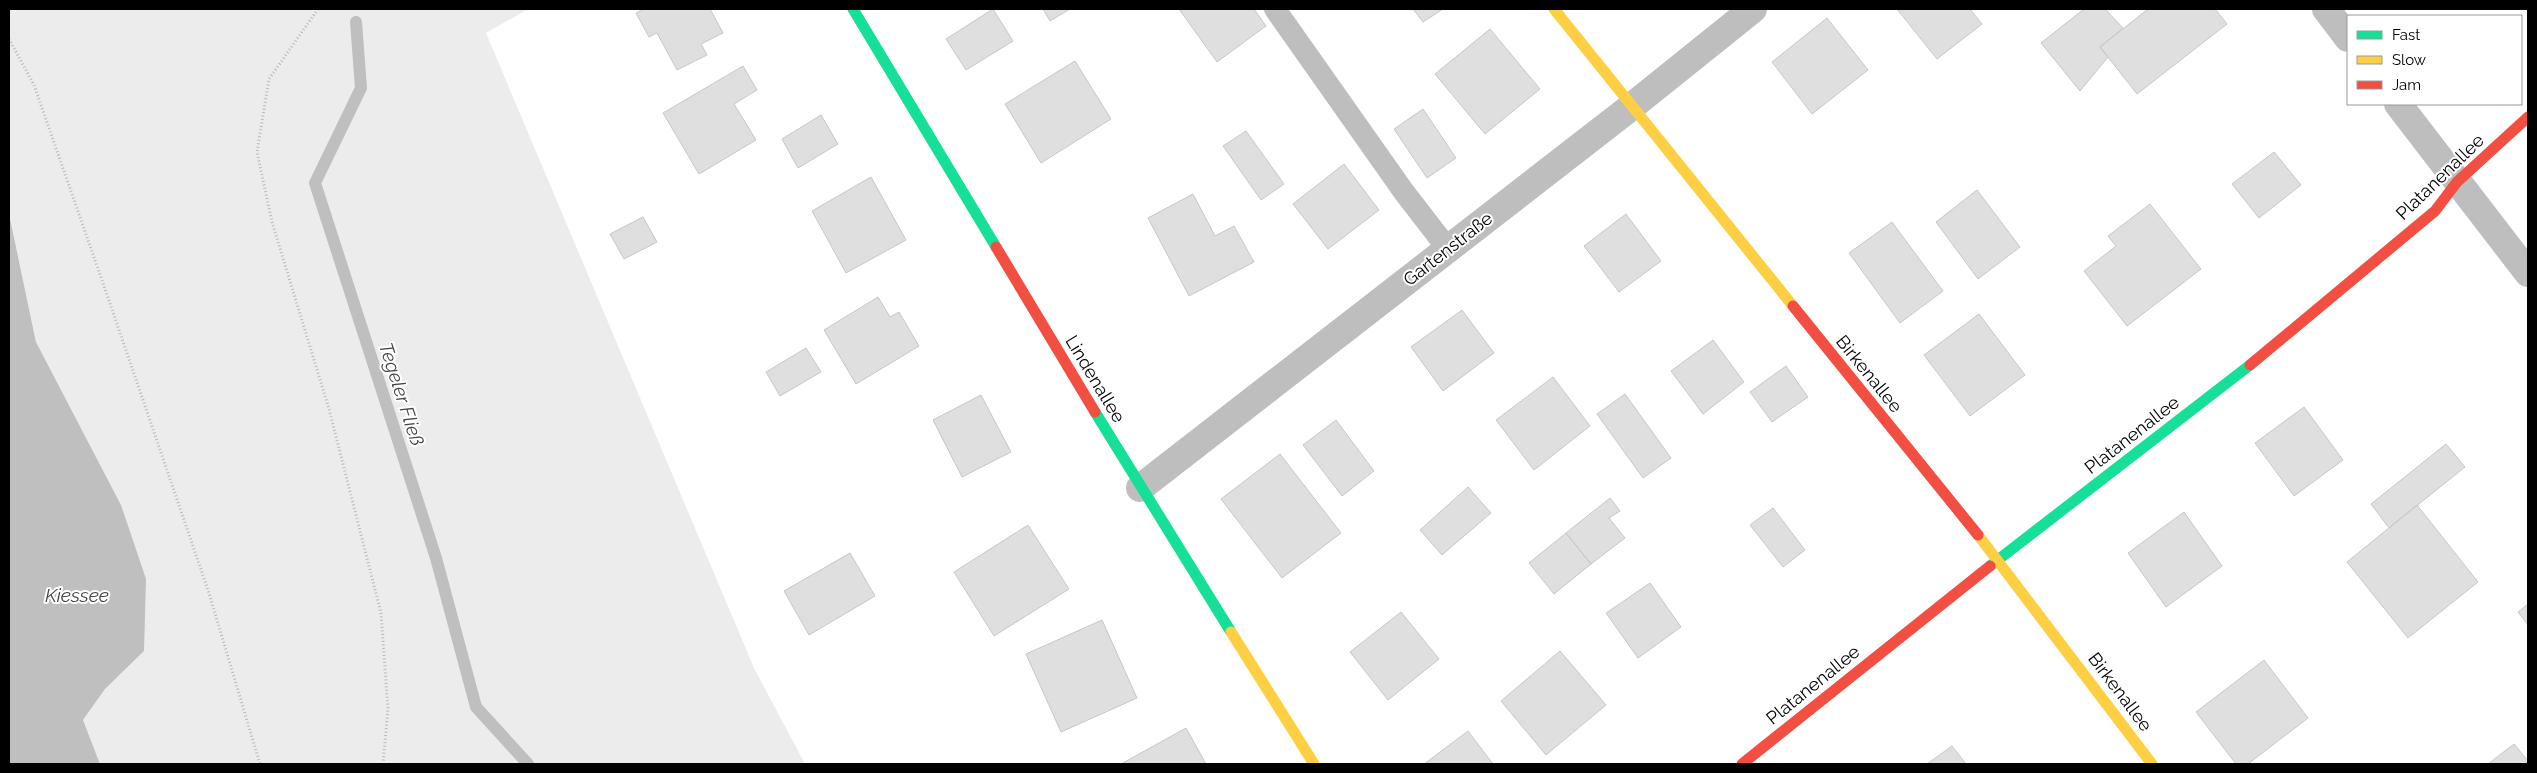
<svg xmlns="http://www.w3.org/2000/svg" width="2537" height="773" viewBox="0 0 2537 773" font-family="Raleway,sans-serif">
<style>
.green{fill:#ececec}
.water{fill:#bfbfbf}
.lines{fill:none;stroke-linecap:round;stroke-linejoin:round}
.stream{stroke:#bfbfbf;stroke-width:12}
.building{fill:#dfdfdf;stroke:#c7c7c7}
.path{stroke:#b9b9b9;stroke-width:3;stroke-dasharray:1 2.5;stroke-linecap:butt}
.lane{stroke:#bebebe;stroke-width:22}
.street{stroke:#bebebe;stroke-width:28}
.fast{stroke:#16e098;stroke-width:11}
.slow{stroke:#ffcf43;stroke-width:11}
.jam{stroke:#f24e42;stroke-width:11}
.labels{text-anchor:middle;stroke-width:4;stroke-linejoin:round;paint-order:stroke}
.street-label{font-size:18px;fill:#000;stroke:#fff}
.water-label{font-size:19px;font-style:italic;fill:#444;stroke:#fff}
</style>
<rect width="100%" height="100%" fill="#fff"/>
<path class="green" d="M9 9H528L486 33 754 668 805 764H100L83 720 105 689 144 651 121 505 36 342 9 214Z"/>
<path class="water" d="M9 214 36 342 121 505 146 579 144 651 105 689 83 720 100 764H9Z"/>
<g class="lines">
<path class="stream" d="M356 22 361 88 315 183 436 558 476 707 528 764"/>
</g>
<path class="building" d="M644 9H710L723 33 701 44 707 55 677 70 657 33 649 37 636 13Z
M993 9 1013 41 966 70 946 39Z
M1043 9H1070L1050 21Z
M1179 9H1254L1266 26 1217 62Z
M1413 9H1443L1423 22Z
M1897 9H1970L1982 24 1937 59Z
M2084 9H2105L2123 28 2100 47 2108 57 2080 91 2041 43Z
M2148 9H2215L2227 24 2137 94 2100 47Z
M1827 18 1868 70 1812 114 1772 62Z
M1490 29 1540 89 1485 134 1435 74Z
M1075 61 1111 119 1041 163 1005 104Z
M743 66 757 90 734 104 756 140 699 174 663 113Z
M1423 109 1456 158 1427 178 1394 129Z
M821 115 838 144 798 168 782 139Z
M1246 131 1284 184 1261 200 1223 146Z
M2274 152 2301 185 2259 218 2232 184Z
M1344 164 1379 210 1328 249 1293 204Z
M871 177 906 240 846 273 812 211Z
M1977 190 2020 247 1978 279 1936 222Z
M1193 194 1215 236 1234 226 1254 262 1189 296 1148 218Z
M2150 204 2201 269 2127 326 2084 271 2116 246 2108 236Z
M1626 214 1661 261 1619 292 1584 246Z
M643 217 657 242 624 259 610 234Z
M1892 222 1943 291 1900 323 1849 253Z
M878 297 890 317 899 312 919 346 856 384 824 330Z
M1462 310 1494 353 1443 391 1411 347Z
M1979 314 2025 375 1970 416 1924 355Z
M1713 340 1744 382 1703 414 1671 371Z
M806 348 821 372 780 396 766 372Z
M1786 366 1808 397 1772 422 1750 392Z
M1553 377 1590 426 1534 470 1496 420Z
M1625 394 1671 458 1643 478 1597 414Z
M981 395 1011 452 962 477 933 420Z
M2304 407 2343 460 2294 496 2255 443Z
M1336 420 1374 471 1342 496 1303 445Z
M2446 444 2465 467 2389 528 2371 504Z
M1280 454 1341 533 1282 578 1221 499Z
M1468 487 1491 513 1442 555 1420 530Z
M1610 498 1620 511 1609 518 1625 538 1591 564 1566 533Z
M2417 505 2478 582 2408 638 2347 562Z
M1773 508 1805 550 1783 567 1750 525Z
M2184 512 2222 566 2166 607 2128 553Z
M1028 525 1069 589 994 636 954 572Z
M1566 533 1591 564 1554 594 1529 563Z
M850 553 875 596 809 635 784 591Z
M1650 583 1681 627 1638 658 1606 613Z
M2528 604V625L2518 612Z
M1401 612 1439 659 1388 700 1350 652Z
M1102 620 1137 698 1061 732 1026 654Z
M1560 651 1606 705 1546 755 1501 701Z
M2264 660 2308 718 2248 764H2236L2196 712Z
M1186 728 1206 764H1121Z
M1468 731 1493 764H1424Z
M2514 744 2528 761V764H2488Z
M1952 746 1966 764H1927Z"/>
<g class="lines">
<path class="path" d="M318 9 269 79 257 152 272 222 329 409 381 613 388 709 383 764
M9 39 34 85 104 286 208 590 260 764"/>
<path class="lane" d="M1275 9 1404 192 1448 249"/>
<path class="street" d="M2326 9 2348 38
M2398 104 2528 273
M1140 488 1631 107 1753 9"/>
<path class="fast" d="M853 9 996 247
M1095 412 1231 632
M1990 566 2250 365"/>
<path class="slow" d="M1554 9 1793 306
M1978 535 2152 764
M1231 632 1314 764"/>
<path class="jam" d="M996 247 1095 412
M1793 306 1978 535
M2250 365 2435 211 2457 182 2528 117
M1742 764 1990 566"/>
</g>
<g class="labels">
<g class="street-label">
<text transform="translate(2440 177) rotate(-44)" y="6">Platanenallee</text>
<text transform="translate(1448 249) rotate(-38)" y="6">Gartenstraße</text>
<text transform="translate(1869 374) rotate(51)" y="6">Birkenallee</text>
<text transform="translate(1095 379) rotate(59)" y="6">Lindenallee</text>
<text transform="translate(2132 435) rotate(-38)" y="6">Platanenallee</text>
<text transform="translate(1813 685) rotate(-39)" y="6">Platanenallee</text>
<text transform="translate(2120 692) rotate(53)" y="6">Birkenallee</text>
</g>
<g class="water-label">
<text transform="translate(402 394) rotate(72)" y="7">Tegeler Fließ</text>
<text x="77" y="602">Kiessee</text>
</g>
</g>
<rect width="2537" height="773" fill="none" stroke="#000000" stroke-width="20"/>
<rect x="2347" y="15" width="175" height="90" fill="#ffffff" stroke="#999999"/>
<rect x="2357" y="31" width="25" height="8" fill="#16e098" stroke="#999999"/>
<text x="2392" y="40" font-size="15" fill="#000000">Fast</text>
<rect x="2357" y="56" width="25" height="8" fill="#ffcf43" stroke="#999999"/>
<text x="2392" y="65" font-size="15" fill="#000000">Slow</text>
<rect x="2357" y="81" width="25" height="8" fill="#f24e42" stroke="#999999"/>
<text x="2392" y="90" font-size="15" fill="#000000">Jam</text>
</svg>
